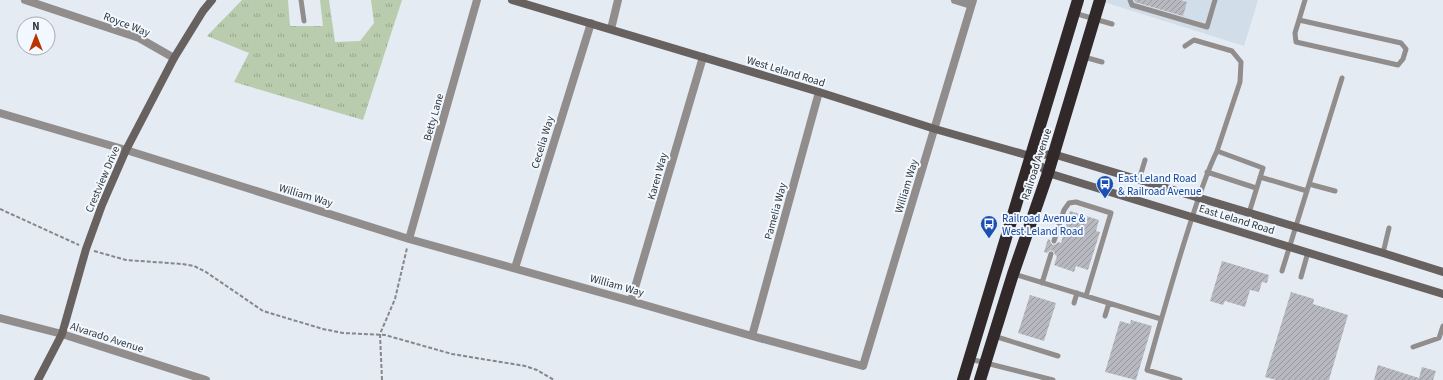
<svg xmlns="http://www.w3.org/2000/svg" width="1443" height="380" viewBox="0 0 1443 380" font-family="'Source Sans 3',sans-serif">
<style>
.built{fill:#d1deea}
.grass{fill:url(#grass-tufts)}
.building{fill:url(#building-hatch)}
.lines{fill:none;stroke-linecap:round;stroke-linejoin:round}
.path{stroke:#83888c;stroke-width:2;stroke-dasharray:4 2;stroke-linecap:butt}
.lane{stroke:#918d8c;stroke-width:5}
.street{stroke:#918d8c;stroke-width:8}
.secondary{stroke:#676160;stroke-width:8}
.highway{stroke:#312929;stroke-width:12}
.labels{text-anchor:middle;stroke-width:4;stroke-linejoin:round;paint-order:stroke}
.street-label{font-size:11px;fill:#323537;stroke:#f1f8ff}
.transit-label{font-size:11px;fill:#164399;stroke:#f1f8ff;text-anchor:start}
</style>
<defs>
<pattern id="grass-tufts" width="24" height="20" patternUnits="userSpaceOnUse"><rect width="24" height="20" fill="#baccae"/><path d="M3 7l-1-3M5 7V3M7 7l1-3M15 17l-1-3M17 17v-4M19 17l1-3" fill="none" stroke="#98a68e"/></pattern>
<pattern id="building-hatch" width="6" height="6" patternUnits="userSpaceOnUse"><rect width="6" height="6" fill="#b8b8c1"/><path d="M-1 1l2-2M0 6l6-6M5 7l2-2" fill="none" stroke="#96969e"/></pattern>
</defs>
<rect width="100%" height="100%" fill="#e4ebf2"/>
<path class="built" d="M1102 0H1258L1244 46 1104 2Z"/>
<path class="grass" d="M242 0H288L290 26H323L320 0H329L335 42 360 41 374 23 371 0H402L363 120 234 82 249 53 207 36Z"/>
<path class="building" d="M1134 0H1180L1187 2 1183 16 1135 2Z
M1070 211 1099 220 1096 231 1100 232 1088 270 1076 266 1074 272 1054 265 1057 256 1055 255 1054 252 1051 250 1047 253 1044 252 1048 239 1050 240 1051 243 1053 245 1056 244 1058 242 1061 243Z
M1222 261 1269 275 1267 283 1262 282 1259 292 1250 290 1245 307 1225 301 1223 305 1210 301Z
M1291 292 1314 299 1313 304 1348 315 1329 380H1276L1265 377Z
M1030 295 1056 303 1044 341 1018 333Z
M1131 320 1152 326 1136 380 1105 372 1120 321 1130 324Z
M1378 365 1419 378 1422 367 1436 371 1433 380H1374Z"/>
<g class="lines">
<path class="path" d="M0 209 79 245
M94 251 126 260 182 264 194 266 206 272 263 311 323 329 343 333 385 335 452 354 525 366 537 370 554 380
M382 380 380 334 395 299 407 248"/>
<path class="lane" d="M301 0 304 21
M1130 0 1132 5 1207 27 1215 0
M1074 13 1112 24
M1299 20 1401 43 1406 49 1403 59 1398 65 1296 42 1295 33 1305 0
M1185 46 1194 40 1232 51 1241 62 1240 82 1217 151
M1084 57 1102 62
M1207 172 1256 188
M1260 177 1307 191
M1139 180 1145 160
M1309 184 1335 191
M1054 241 1064 210 1069 203 1076 202 1111 213 1086 296
M1383 253 1389 228
M1282 271 1342 78
M1014 274 1161 319
M1301 277 1308 252
M1042 283 1051 254
M1074 303 1077 293
M1105 316 1109 303
M994 336 1058 356
M1413 347 1439 338 1443 326
M970 359 1053 380
M1180 380 1147 370C1159 327 1171 285 1184 243 1194 212 1203 180 1217 151L1263 168 1249 213"/>
<path class="street" d="M25 0 139 38 174 58
M955 0 971 5
M611 29 618 0
M0 113 126 150 409 239 631 301 752 336 863 366 973 0
M409 239 477 0
M515 268 591 23
M631 301 703 57
M0 318 62 334 206 380
M752 336 819 92"/>
<path class="secondary" d="M512 0 819 92 935 129 1030 156 1053 154 1383 253 1443 272
M1030 156 1048 173 1443 294
M38 380 62 334 86 249 102 205 126 150 174 58 203 11 212 0"/>
<path class="highway" d="M963 380 1078 0
M980 380 1013 274 1048 173 1100 0"/>
</g>
<defs>
<symbol id="bus-pin" viewBox="-11 -11 22 30"><path d="M0 17L-7.5 6A9.5 9.5 0 1 1 7.5 6Z" fill="#1a4fb4" stroke="#f1f8ff"/><path d="M-5-6H5V4H4V6H2V4H-2V6H-4V4H-5ZM-3.5-4V0h7V-4ZM-3.5 1.2v1.5H-2V1.2ZM2 1.2v1.5H3.5V1.2Z" fill="#fff"/></symbol>
</defs>
<g fill-rule="evenodd">
<use href="#bus-pin" x="1095" y="174" width="20" height="27"/>
<use href="#bus-pin" x="979" y="214" width="20" height="27"/>
</g>
<g class="labels">
<g class="street-label">
<text transform="translate(127 24) rotate(21)" y="4">Royce Way</text>
<text transform="translate(786 71) rotate(17)" y="4">West Leland Road</text>
<text transform="translate(433 117) rotate(-74)" y="4">Betty Lane</text>
<text transform="translate(542 142) rotate(-73)" y="4">Cecelia Way</text>
<text transform="translate(1036 164) rotate(-72)" y="4">Railroad Avenue</text>
<text transform="translate(657 176) rotate(-74)" y="4">Karen Way</text>
<text transform="translate(102 179) rotate(-67)" y="4">Crestview Drive</text>
<text transform="translate(906 186) rotate(-73)" y="4">William Way</text>
<text transform="translate(306 195) rotate(17)" y="4">William Way</text>
<text transform="translate(775 211) rotate(-75)" y="4">Pamelia Way</text>
<text transform="translate(1237 219) rotate(17)" y="4">East Leland Road</text>
<text transform="translate(617 285) rotate(16)" y="4">William Way</text>
<text transform="translate(107 337) rotate(18)" y="4">Alvarado Avenue</text>
</g>
<g class="transit-label">
<text x="1118" y="182">East Leland Road<tspan x="1118" dy="13">&amp; Railroad Avenue</tspan></text>
<text x="1002" y="222">Railroad Avenue &amp;<tspan x="1002" dy="13">West Leland Road</tspan></text>
</g>
</g>
<g transform="translate(36 36)"><circle r="19" fill="#f1f8ff" stroke="#a5aaaf"/>
<path d="M0-3L7 15L0 10L-7 15Z" fill="#bc3301"/>
<text y="-6" font-size="11" font-weight="bold" text-anchor="middle" fill="#323537">N</text>
</g>
</svg>
